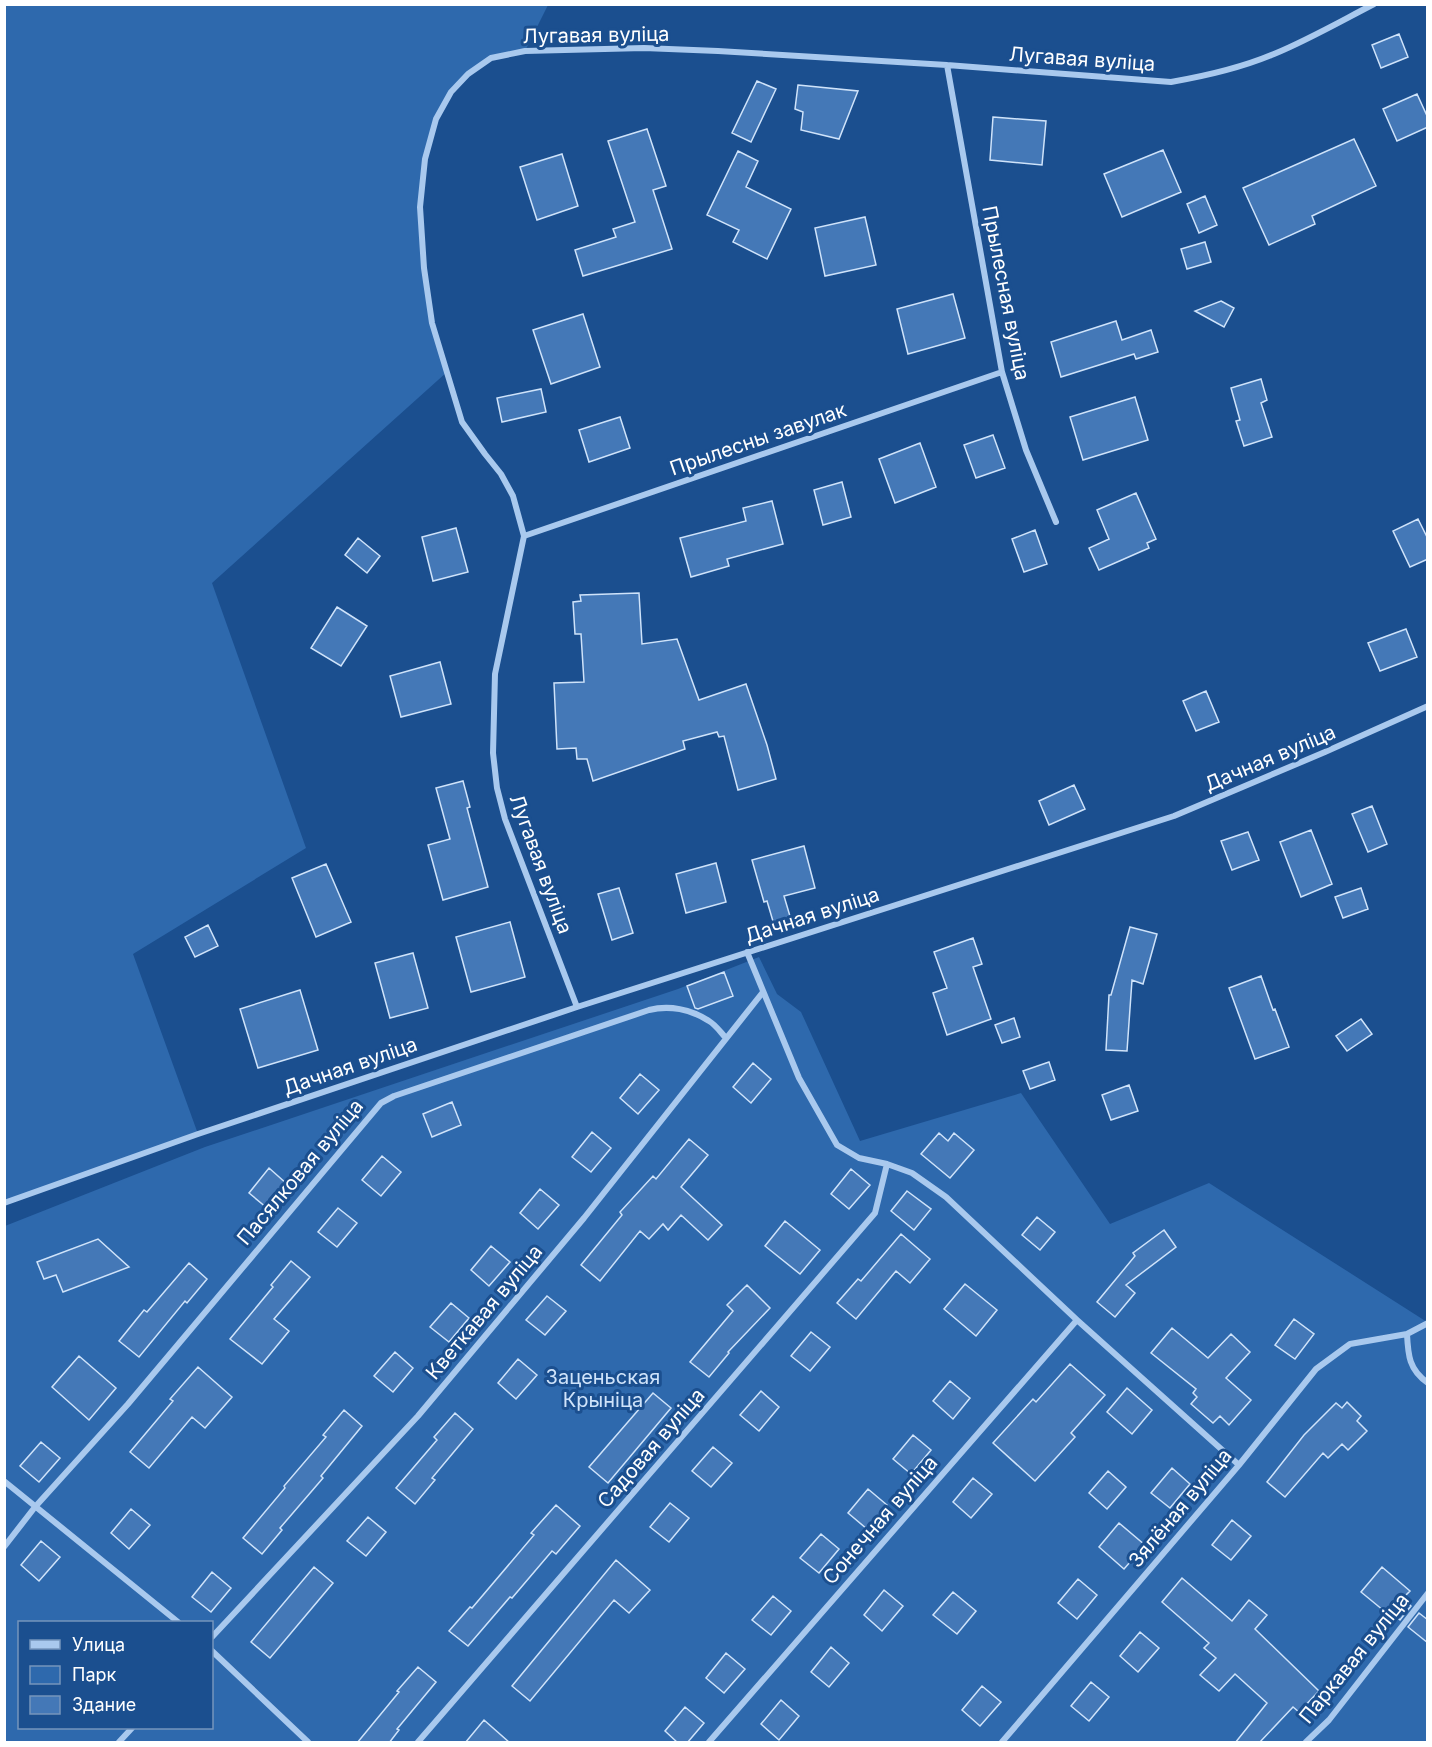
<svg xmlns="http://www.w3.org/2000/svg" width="1432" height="1747" viewBox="0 0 1432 1747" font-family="Inter,sans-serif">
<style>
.green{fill:#2e69ad;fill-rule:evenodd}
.building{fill:#4478b7;stroke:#cfe3fa;stroke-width:1.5}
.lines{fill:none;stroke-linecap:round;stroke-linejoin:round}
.street{stroke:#a9c9ee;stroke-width:6}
.labels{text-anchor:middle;stroke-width:6;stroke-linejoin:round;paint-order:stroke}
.street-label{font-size:20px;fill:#fff;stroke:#1b4f8f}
.park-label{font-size:20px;fill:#cfe3fa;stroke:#1b4f8f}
</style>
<rect width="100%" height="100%" fill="#1b4f8f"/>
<path class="green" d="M5 5H548L525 51 491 58 451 92 436 119 425 159 420 208 432 323 447 372 212 583 306 848 133 954 198 1134 5 1203Z
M759 957 777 994 801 1012 860 1141 1021 1093 1110 1224 1209 1183 1427 1322V1742H5V1226L205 1147 678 989ZM20 1622H212V1728H20Z"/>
<path class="building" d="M1399 34 1408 57 1381 68 1372 45Z
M757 81 776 89 751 142 732 133Z
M798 85 858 91 839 139 801 130 803 112 795 109Z
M1417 94 1428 118V127L1397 141 1383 109Z
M993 117 1046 121 1042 165 990 160Z
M647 129 666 186 653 190 672 249 583 276 575 250 616 237 613 229 635 222 608 141Z
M1354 139 1376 186 1312 216 1315 224 1269 245 1243 188Z
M1163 150 1181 192 1122 217 1104 174Z
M738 151 758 161 746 187 791 209 767 259 733 242 739 230 707 215Z
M562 154 578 206 537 220 520 167Z
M1205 196 1217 225 1199 233 1187 204Z
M865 217 876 265 825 276 815 228Z
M1205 242 1211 262 1187 269 1181 249Z
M953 294 965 338 908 354 897 309Z
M1221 301 1234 308 1224 327 1195 311Z
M583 314 600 367 551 384 533 330Z
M1116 321 1122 340 1151 330 1158 352 1136 359 1134 354 1061 377 1051 342Z
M1261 379 1267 400 1261 403 1272 437 1244 446 1236 421 1240 420 1231 388Z
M541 389 546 412 502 422 497 398Z
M1135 397 1148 440 1083 460 1070 417Z
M620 417 630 448 589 462 579 430Z
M993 435 1005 468 976 478 964 445Z
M920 443 936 487 895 503 879 459Z
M842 482 851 517 823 525 814 490Z
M1136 493 1156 539 1147 543 1149 548 1099 570 1089 548 1109 539 1097 510Z
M772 501 783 544 727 559 729 566 691 577 680 538 746 521 743 508Z
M1418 519 1428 539V559L1410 567 1393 531Z
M456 528 468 572 433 581 422 537Z
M1035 530 1047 564 1024 572 1012 539Z
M358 538 380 556 367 573 345 555Z
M639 593 642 644 677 639 699 700 746 684 767 745 776 779 738 790 724 736 719 737 717 732 683 741 685 749 593 781 587 759H577L576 748 557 749 554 683 584 682 581 634H575L573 602 581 601 580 595Z
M337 607 367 626 341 666 311 648Z
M1406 629 1417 657 1380 671 1368 643Z
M440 662 451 704 401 717 390 676Z
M1206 691 1219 722 1196 731 1183 701Z
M463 781 470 807 467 808 488 887 443 900 428 845 450 839 436 788Z
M1074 785 1085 809 1049 825 1039 801Z
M1372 806 1387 844 1368 852 1352 814Z
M1311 830 1332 884 1301 897 1280 842Z
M1248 832 1259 860 1232 870 1221 841Z
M804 846 815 888 784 896 792 923 775 928 767 901 764 902 752 860Z
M716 863 726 902 686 913 676 874Z
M326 864 351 922 316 937 292 878Z
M619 888 633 933 612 940 598 894Z
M1361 888 1368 909 1343 918 1335 897Z
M510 922 525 977 471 992 456 937Z
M208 925 218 946 195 957 185 937Z
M1130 927 1157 934 1143 984 1132 980 1127 1051 1106 1050 1109 995H1111Z
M973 938 982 964 973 967 991 1019 947 1035 933 993 947 988 934 952Z
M413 953 428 1008 390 1018 375 963Z
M724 972 733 996 698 1009 695 1008 687 986Z
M1261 976 1273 1010 1275 1009 1289 1047 1255 1059 1229 988Z
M300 990 318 1050 258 1068 240 1009Z
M1014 1018 1020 1037 1002 1043 995 1025Z
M1361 1019 1372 1034 1347 1051 1336 1036Z
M1049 1062 1055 1080 1030 1089 1023 1071Z
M753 1063 771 1079 751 1103 733 1087Z
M640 1074 659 1090 638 1114 620 1098Z
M1129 1085 1138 1111 1111 1120 1102 1095Z
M452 1102 461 1125 432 1137 423 1114Z
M592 1132 611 1148 591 1172 572 1157Z
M939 1133 948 1141 954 1133 974 1150 950 1178 921 1154Z
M689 1139 708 1155 681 1187 722 1225 708 1240 681 1215 668 1230 663 1224 649 1239 640 1231 600 1281 581 1265 622 1215 620 1212 653 1176 656 1179Z
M382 1156 401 1172 381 1196 362 1180Z
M269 1168 287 1184 267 1208 249 1193Z
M851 1169 870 1185 849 1209 831 1194Z
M540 1189 559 1205 538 1229 520 1213Z
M907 1191 931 1209 914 1230 891 1211Z
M338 1208 357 1223 337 1247 318 1232Z
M1037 1217 1055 1232 1040 1250 1022 1235Z
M785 1221 820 1250 800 1274 765 1246Z
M1164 1230 1176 1247 1126 1285 1135 1293 1115 1317 1097 1302 1135 1256 1133 1253Z
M901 1234 930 1259 910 1283 896 1271 856 1319 837 1303 858 1279 861 1281Z
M98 1239 129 1267 63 1292 56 1275 44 1279 37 1262Z
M491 1246 510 1262 489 1286 471 1270Z
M291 1261 310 1277 274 1319 289 1331 262 1364 230 1339 273 1287 271 1285Z
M189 1263 207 1279 187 1303 185 1301 139 1357 119 1341 144 1310 147 1312Z
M965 1284 997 1310 976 1336 944 1309Z
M747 1285 770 1308 728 1352 729 1353 709 1377 690 1362 733 1311 727 1305Z
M547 1296 566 1311 545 1335 526 1320Z
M451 1303 469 1318 449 1342 430 1327Z
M1294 1319 1314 1334 1295 1359 1275 1345Z
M1172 1328 1208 1358 1231 1334 1250 1352 1226 1378 1251 1400 1229 1425 1220 1416 1213 1423 1191 1404 1197 1397 1193 1393 1196 1389 1151 1353Z
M811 1332 830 1347 810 1371 791 1356Z
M395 1352 413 1368 393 1392 374 1376Z
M79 1356 116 1388 89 1420 52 1387Z
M518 1359 537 1375 516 1399 498 1383Z
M1070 1364 1105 1395 1071 1433 1075 1437 1035 1481 993 1443 1033 1399 1036 1402Z
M198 1367 232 1397 205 1428 192 1417 149 1468 130 1452 173 1401 170 1399Z
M950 1381 970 1398 953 1419 933 1401Z
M1127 1388 1152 1410 1132 1434 1107 1412Z
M761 1391 779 1407 759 1431 740 1415Z
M653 1393 671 1408 608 1483 589 1467Z
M1347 1402 1361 1416 1357 1421 1367 1431 1348 1450 1342 1444 1328 1458 1323 1453 1285 1497 1267 1482 1304 1435 1336 1403 1342 1408Z
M344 1410 362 1426 321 1476 323 1478 280 1528 282 1530 262 1554 243 1538 285 1488 284 1486 326 1437 323 1435Z
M455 1413 473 1429 432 1478 435 1480 415 1504 396 1488 437 1440 434 1437Z
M913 1435 931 1450 911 1474 893 1459Z
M41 1442 60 1458 39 1482 20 1466Z
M713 1447 732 1463 711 1487 692 1471Z
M1172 1468 1190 1484 1170 1508 1151 1493Z
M1108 1471 1126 1487 1107 1509 1089 1493Z
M973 1478 992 1494 971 1518 953 1502Z
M868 1489 887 1505 867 1529 848 1513Z
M670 1503 689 1518 669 1542 650 1527Z
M556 1505 580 1526 556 1554 552 1551 512 1598 510 1597 468 1646 449 1631 470 1607 472 1608 534 1535 531 1533Z
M131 1509 150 1525 129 1549 111 1533Z
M368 1517 386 1532 366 1556 347 1541Z
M1232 1520 1251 1536 1231 1560 1212 1545Z
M1119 1523 1145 1545 1124 1569 1099 1547Z
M821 1534 839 1549 819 1573 800 1558Z
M41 1541 60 1557 39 1581 21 1565Z
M616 1560 650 1590 629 1613 614 1600 530 1701 512 1686Z
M314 1567 333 1583 270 1658 251 1642Z
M1382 1567 1410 1591 1403 1598 1411 1606 1400 1620 1391 1612 1389 1615 1361 1592Z
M212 1572 231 1588 211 1612 192 1597Z
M1182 1578 1232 1621 1249 1600 1267 1615 1255 1629 1319 1691 1299 1712 1293 1707 1259 1743H1235L1267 1703 1235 1674 1219 1691 1200 1675 1216 1658 1204 1648 1209 1643 1162 1602Z
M1078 1579 1097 1595 1077 1619 1058 1603Z
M884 1590 903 1606 882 1631 864 1615Z
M953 1592 976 1611 957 1634 933 1615Z
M773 1596 791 1611 771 1635 752 1620Z
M1419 1613 1428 1620V1643L1408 1627Z
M1140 1632 1159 1648 1138 1672 1120 1656Z
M831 1647 849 1663 829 1687 811 1672Z
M726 1653 745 1669 724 1693 706 1678Z
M418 1667 436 1682 397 1729 399 1730 389 1743H357L399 1692 397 1691Z
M1091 1682 1109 1697 1089 1721 1071 1706Z
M982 1686 1001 1702 980 1726 962 1710Z
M781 1700 799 1716 779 1740 761 1724Z
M685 1707 704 1723 687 1743H678L665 1731Z
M484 1720 510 1743H465Z"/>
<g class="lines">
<path class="street" d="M947 65 1002 372 1026 450 1056 522
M524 536 1002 372
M747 952 799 1078 837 1145 859 1158 887 1164 912 1173 946 1197 1077 1320 1239 1465
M577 1007 505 819 497 788 493 753 495 674 524 536 513 496 501 474 485 454 462 422 432 323 424 268 420 207 425 159 436 119 451 92 468 74 491 58 525 51 644 48 718 51 947 65 1171 82C1206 76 1241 68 1274 54 1308 40 1341 21 1374 4
M4 1203 198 1134 577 1007 1174 816 1325 752 1428 706
M1407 1334C1408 1355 1409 1370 1428 1383
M4 1481 178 1622
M4 1547 35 1507 128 1404 381 1103 394 1096 649 1010C669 1005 691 1009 709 1021 716 1025 721 1033 726 1038
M212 1637 418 1416 584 1218 763 992
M212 1651 308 1742
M119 1742 132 1728
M418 1742 875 1213 887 1164
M709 1742 1077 1320
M1002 1742 1239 1465 1316 1369 1350 1344 1407 1334 1428 1323
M1306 1742 1329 1720 1428 1593"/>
</g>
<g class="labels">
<g class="street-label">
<text transform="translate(596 35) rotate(-1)" y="7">Лугавая вуліца</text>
<text transform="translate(1082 59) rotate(4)" y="7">Лугавая вуліца</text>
<text transform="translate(1006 293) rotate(79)" y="7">Прылесная вуліца</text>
<text transform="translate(758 439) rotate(-19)" y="7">Прылесны завулак</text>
<text transform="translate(1270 758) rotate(-23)" y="7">Дачная вуліца</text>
<text transform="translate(541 864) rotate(70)" y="7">Лугавая вуліца</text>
<text transform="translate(812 915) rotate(-18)" y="7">Дачная вуліца</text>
<text transform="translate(350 1066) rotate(-19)" y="7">Дачная вуліца</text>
<text transform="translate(300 1172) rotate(-50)" y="7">Пасялковая вуліца</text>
<text transform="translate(484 1312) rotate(-50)" y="7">Кветкавая вуліца</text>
<text transform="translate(651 1448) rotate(-49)" y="7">Садовая вуліца</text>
<text transform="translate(1180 1508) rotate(-50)" y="7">Зялёная вуліца</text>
<text transform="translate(880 1520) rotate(-49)" y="7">Сонечная вуліца</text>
<text transform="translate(1354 1658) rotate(-51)" y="7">Паркавая вуліца</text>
</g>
<g class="park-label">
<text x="603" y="1384">Заценьская<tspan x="603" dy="23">Крыніца</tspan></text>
</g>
</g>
<rect width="1432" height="1747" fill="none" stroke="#ffffff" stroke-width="12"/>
<rect x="18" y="1621" width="195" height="108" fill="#1b4f8f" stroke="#7695bc" stroke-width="1.5"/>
<rect x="30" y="1640" width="30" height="9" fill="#a9c9ee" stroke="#7695bc" stroke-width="1.5"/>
<text x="72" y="1651" font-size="18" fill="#ffffff">Улица</text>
<rect x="30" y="1666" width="30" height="18" fill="#2e69ad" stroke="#7695bc" stroke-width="1.5"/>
<text x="72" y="1681" font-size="18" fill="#ffffff">Парк</text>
<rect x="30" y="1696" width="30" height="18" fill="#4478b7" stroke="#7695bc" stroke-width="1.5"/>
<text x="72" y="1711" font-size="18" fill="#ffffff">Здание</text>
</svg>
